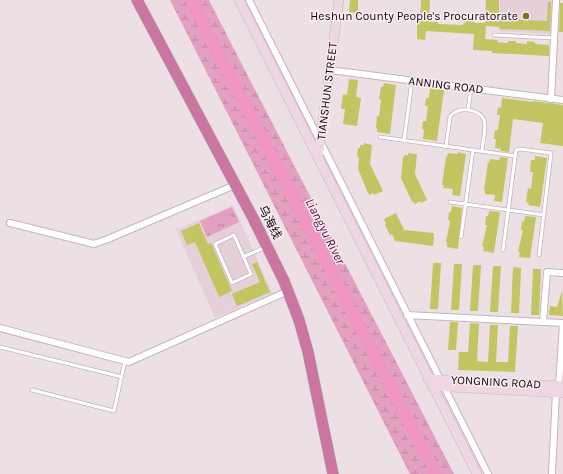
<svg xmlns="http://www.w3.org/2000/svg" width="563" height="474" viewBox="0 0 563 474" font-family="Karla,'Noto Sans SC',sans-serif">
<style>
.built{fill:#e5d0da}
.grass{fill:url(#grass-tufts)}
.wetland{fill:url(#wetland-marsh)}
.lines{fill:none;stroke-linecap:round;stroke-linejoin:round}
.river{stroke:#f195c3;stroke-width:12}
.building{fill:#c2c561}
.lane-casing{stroke:#c2b6bb;stroke-width:4.5}
.street-casing{stroke:#c2b6bb;stroke-width:8}
.secondary-casing{stroke:#c2b6bb;stroke-width:10}
.highway-casing{stroke:#c0bfc0;stroke-width:12}
.lane{stroke:#fff;stroke-width:3}
.street{stroke:#fff;stroke-width:6}
.secondary{stroke:#efd6e3;stroke-width:9}
.highway{stroke:#ca76a1;stroke-width:11}
.poi-dot{fill:#74751c;stroke:#faedf2;stroke-width:1.5}
.labels{text-anchor:middle;stroke-width:3;stroke-linejoin:round;paint-order:stroke}
.poi-label{font-size:12px;fill:#0e0a0c;stroke:#faedf2;text-anchor:end}
.street-label{font-size:12px;fill:#0e0a0c;stroke:#faedf2}
.water-label{font-size:13px;font-style:italic;fill:#580439;stroke:#faedf2}
</style>
<defs>
<pattern id="grass-tufts" width="24" height="20" patternUnits="userSpaceOnUse"><rect width="24" height="20" fill="#e3a0c1"/><path d="M3 7l-1-3M5 7V3M7 7l1-3M15 17l-1-3M17 17v-4M19 17l1-3" fill="none" stroke="#c288a5"/></pattern>
<pattern id="wetland-marsh" width="20" height="14" patternUnits="userSpaceOnUse"><rect width="20" height="14" fill="#e3a0c1"/><path d="M1 5h8M5 5V1M11 12h8M15 12V8" fill="none" stroke="#c288a5"/></pattern>
</defs>
<rect width="100%" height="100%" fill="#ece0e5"/>
<path class="built" d="M500 0H552L551 34 499 31Z
M233 205 272 293 215 318 176 230Z"/>
<path class="grass" d="M232 207 239 222 207 237 200 221Z"/>
<path class="wetland" d="M170 0H209C290 159 373 316 454 474H410Z"/>
<g class="lines">
<path class="river" d="M191 0 436 474"/>
</g>
<path class="building" d="M350 0H358V13L349 12Z
M421 0H430L429 22H438V24L462 25 471 18 475 23H485L486 0H499V19L547 21 548 2H551L550 31 499 29 500 27 486 26 485 39 498 40 497 42 508 43V41H516V43L527 44V41L535 42V44L549 45V56L492 53V51L473 50 474 34 426 31 425 40 417 39V21H420Z
M560 3H563V32H559Z
M349 79 358 80 356 97 361 98 357 126 343 124 345 109H341L343 94 347 95Z
M384 83 396 85 390 134 377 132V128H376L377 116H379L381 100 379 99 381 87H383Z
M430 88 444 90 437 141 423 139 424 130 422 129 423 121H426L428 106H425L426 98H429Z
M502 98 533 102V101L563 105V146L540 143 543 123 513 119 509 152 501 151V149L495 148 496 139H494L495 130H498L500 115H497L498 107 501 108Z
M364 143 372 145 370 164 383 191 374 195 373 193 370 195 368 193 358 169 359 158 357 156 358 148H360V145H364Z
M458 152 466 154 460 196 452 195 453 189 443 188 444 185H442L446 157H447L448 153 458 154Z
M408 153 417 154 415 174 427 200 421 203V201L415 204 413 201 412 202 401 178 403 157H404L405 155H408Z
M535 156 547 158 540 207 528 205 529 203 526 202 528 188 531 189 533 172H530L531 160H535Z
M500 157 508 158 502 202 494 201 495 195 485 194V191L484 190 488 162 489 163 490 159 499 160Z
M452 206 462 208 458 249 447 247V242H446L450 221 448 220 449 212H451Z
M489 211 500 212 494 253 483 251 484 247 482 246 487 225H485L486 216H488Z
M396 213 404 230 434 233 433 246 395 241 392 234 390 235 385 225 386 224 384 219Z
M525 216 536 217 530 258 519 257 520 252H518L523 230H521L522 221 524 222Z
M199 223 208 244 211 243 232 291 219 297 195 242 187 245 181 231Z
M257 262 270 292 237 306 232 294 260 282 252 264Z
M433 263H441L438 309H430Z
M454 264H462L459 310H451Z
M473 265H481L478 311H470Z
M493 266H501L498 312H490Z
M513 267 521 268 519 313H511Z
M533 269H541L539 315H531Z
M562 291 563 316 549 315 550 306 557 307Z
M450 322H458L456 350H448Z
M470 323 479 324 477 361 488 362 490 325H498L496 362H508L510 326H518L515 372 458 370 459 352H468Z"/>
<g class="lines">
<defs>
<path id="lane" d="M494 35 554 38
M468 110 471 88
M380 137 516 156
M404 141 411 88
M446 147 450 117C456 106 480 108 484 120 487 127 482 144 482 151
M450 202 544 215
M234 235 251 274 232 283 215 244Z
M461 237 473 150
M503 250 516 150 520 149 551 153 539 255
M243 257 266 247
M0 347 122 377
M32 390 114 411 125 361"/>
<path id="street" d="M249 0 488 474
M330 70 563 100
M551 99 556 0
M10 223 94 244 108 239 235 185
M407 315 563 323
M543 322 547 272 563 273
M0 328 129 362 288 291
M559 385 563 323
M552 474 556 392"/>
<path id="secondary" d="M239 0 477 474
M318 158 339 0
M428 379 563 386
M432 386 563 393"/>
<path id="highway" d="M137 0 253 218 284 281 299 320 308 352 333 474"/>
</defs>
<use href="#lane" class="lane-casing"/>
<use href="#street" class="street-casing"/>
<use href="#secondary" class="secondary-casing"/>
<use href="#highway" class="highway-casing"/>
<use href="#lane" class="lane"/>
<use href="#street" class="street"/>
<use href="#secondary" class="secondary"/>
<use href="#highway" class="highway"/>
</g>
<circle class="poi-dot" cx="526" cy="16" r="4"/>
<g class="labels">
<g class="poi-label">
<text x="518" y="20">Heshun County People's Procuratorate</text>
</g>
<g class="street-label">
<text transform="translate(446 85) rotate(7)" y="4">ANNING ROAD</text>
<text transform="translate(327 91) rotate(-83)" y="4">TIANSHUN STREET</text>
<text transform="translate(270 222) rotate(63)" y="4">乌海线</text>
<text transform="translate(496 382) rotate(3)" y="4">YONGNING ROAD</text>
</g>
<g class="water-label">
<text transform="translate(326 231) rotate(63)" y="5">Liangyu River</text>
</g>
</g>
</svg>
